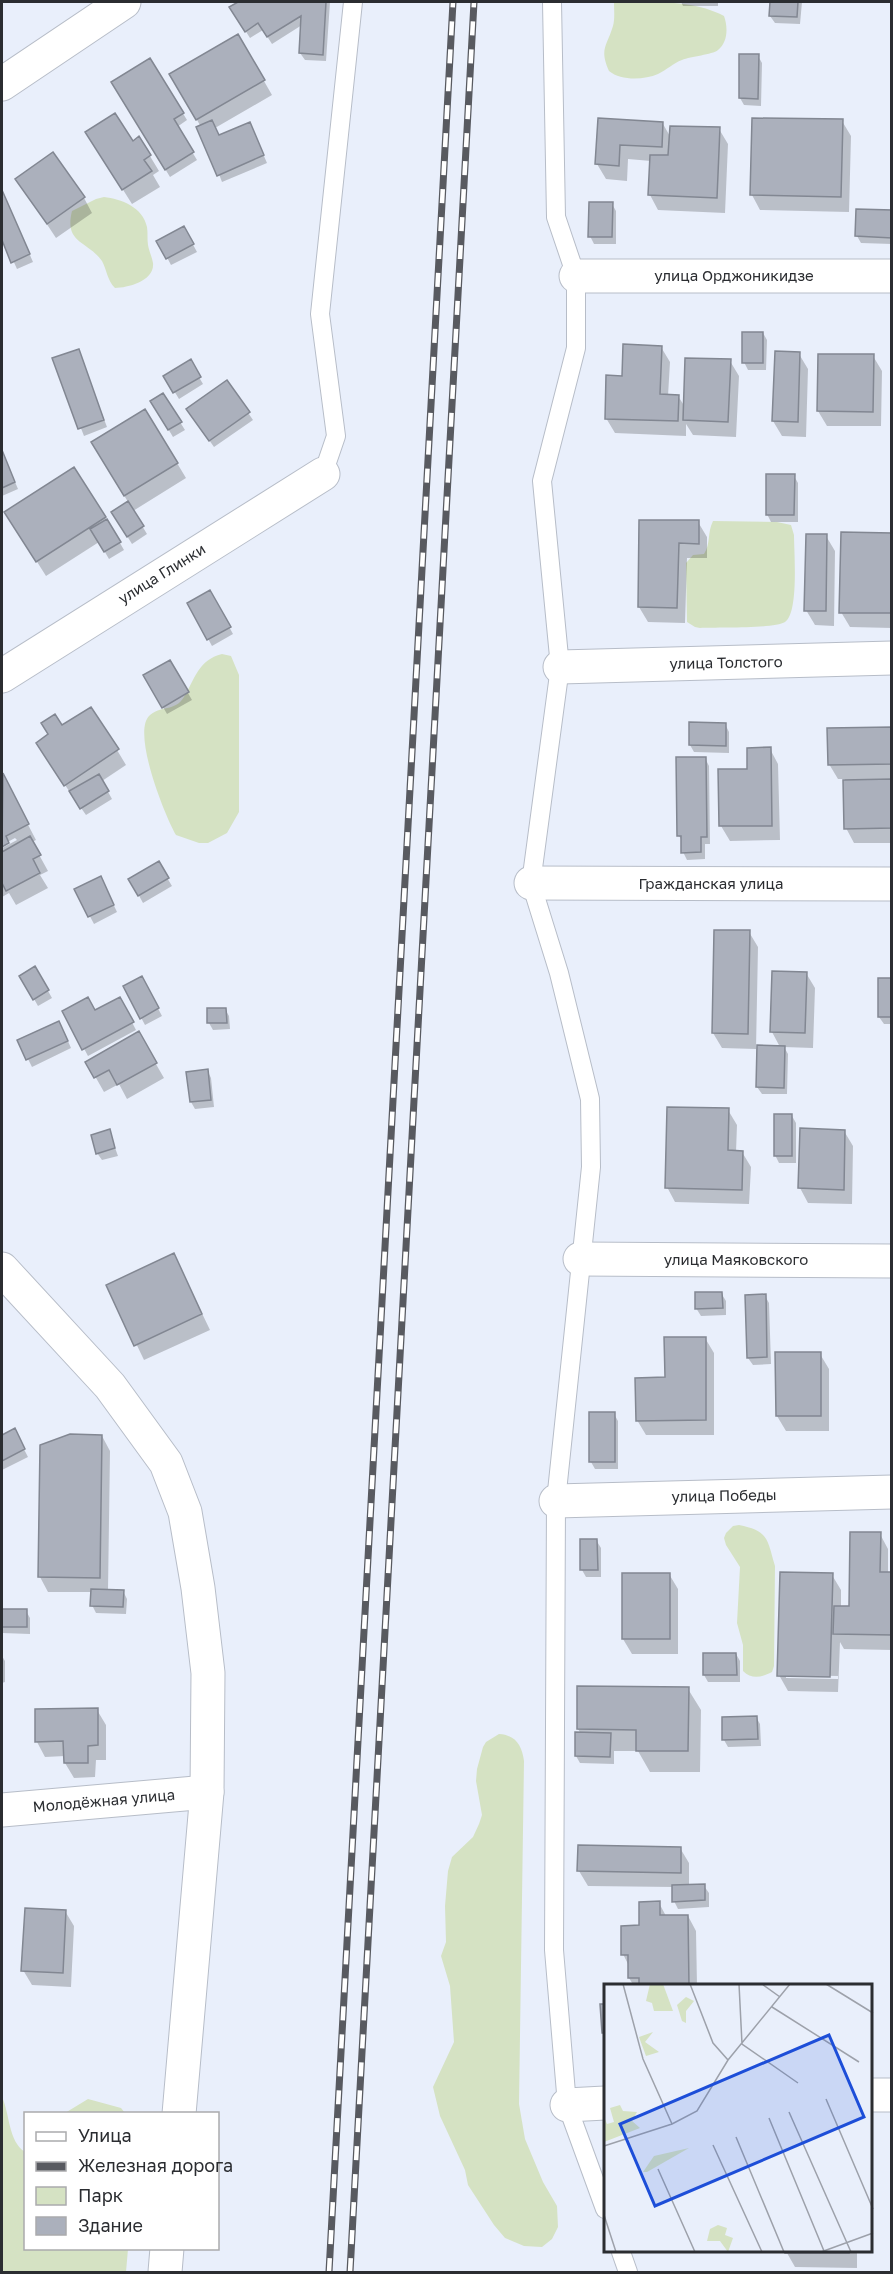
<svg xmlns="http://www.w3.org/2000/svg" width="893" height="2274" viewBox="0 0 893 2274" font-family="'Golos Text',sans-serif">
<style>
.green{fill:#d5e2c3}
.shadow{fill:#0003;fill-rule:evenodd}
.building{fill:#abb0bc;stroke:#828792;stroke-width:1.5}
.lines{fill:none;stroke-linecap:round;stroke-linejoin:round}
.lane-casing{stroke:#b7bdc8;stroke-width:20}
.street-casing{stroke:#b7bdc8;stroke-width:35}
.secondary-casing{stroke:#b7bdc8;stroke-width:35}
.lane{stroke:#fff;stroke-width:18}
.street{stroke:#fff;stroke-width:33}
.secondary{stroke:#fff;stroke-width:33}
.rail-casing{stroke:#585a60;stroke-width:7}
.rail{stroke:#fff;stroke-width:4.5;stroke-dasharray:14;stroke-linecap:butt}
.labels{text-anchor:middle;stroke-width:4.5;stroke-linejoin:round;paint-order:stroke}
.street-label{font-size:15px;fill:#2b2d31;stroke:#fff}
.inset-road{fill:none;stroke:#9da1aa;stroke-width:1.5}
.view{fill:#1d4ed8;fill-opacity:0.15;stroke:#1d4ed8;stroke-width:3}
.inset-edge{fill:none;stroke:#2b2d31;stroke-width:3}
</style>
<rect width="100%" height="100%" fill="#e9effb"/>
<path class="green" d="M614 2C648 1 695 0 724 16 728 27 728 42 718 50 712 55 691 56 682 60 673 63 667 70 658 74 644 80 621 81 609 71 599 49 607 46 613 26 615 19 614 9 614 2Z
M104 197C121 199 143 207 147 227 148 233 147 239 148 245 149 251 152 257 153 263 155 281 128 288 115 288 107 280 107 270 102 261 87 240 64 244 72 211L96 199Z
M713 521 777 522 791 525 794 535C794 552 799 613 785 622 774 629 716 627 700 628L695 627 687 622 686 563 693 555 704 554C711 543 707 533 713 521Z
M222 654 231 656 239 675V812L227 833 208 843H199L176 835C165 816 132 734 149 716 160 705 175 712 184 697 195 679 198 660 222 654Z
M739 1525C769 1531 767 1539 775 1566L774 1666 772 1672C762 1677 752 1680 743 1671V1645L737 1623 740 1567 726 1545 724 1538 726 1533 733 1526Z
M499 1734C516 1735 522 1746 524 1761L519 2104 525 2139 543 2182 557 2206 558 2227 552 2239 542 2247 524 2246 505 2238 494 2225 468 2185 465 2170 440 2116 433 2087 454 2042 450 1986 441 1956 446 1942 445 1906 448 1871 452 1857 473 1837 479 1824 482 1815 476 1781 477 1769 483 1747 486 1742Z
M2 2097C10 2114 8 2141 25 2152L26 2248 128 2249 126 2272H2Z
M88 2099 121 2108 125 2113H65Z"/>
<path class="shadow" d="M241 2H330L326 61 305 60 300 53 302 25 272 44 263 30 250 38 231 8Z
M681 2H718V6H683Z
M771 2H802L800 24 775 23 770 16Z
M238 36 272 95 215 128 219 137 253 131 267 163 222 182 201 127 171 74Z
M758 56 762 63 761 106 744 105 740 98Z
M150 60 187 120 177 127 197 160 170 177 113 83Z
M599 120 663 124 671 138 719 129 728 144 725 213 658 210 650 195 651 161 628 159 627 181 606 179 597 164Z
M842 121 851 136 849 212 760 210 752 195Z
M139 138 159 171 153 175 160 187 132 204 96 147 132 143Z
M17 179 84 198 92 213 56 238Z
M2 191 33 262 17 269 2 236Z
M612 204 616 211V244H594L590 236Z
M892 212V244L861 243 857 236Z
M184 228 197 252 171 265 159 242Z
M763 333 767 340 766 370H748L744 362Z
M661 347 670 362 668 396H678L685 407 730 361 739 376 736 437 693 435 686 424V436L615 433 606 418 623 378Z
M78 351 107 427 84 436 54 359Z
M799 354 808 369 806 437 782 436 773 421Z
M873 356 882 371 881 426H827L818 411Z
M190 362 203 384 179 399 165 376Z
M227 382 253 420 214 447 192 416Z
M163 395 185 430 173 437 152 402Z
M93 443 177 463 186 478 133 511 147 534 132 544 117 520 128 502Z
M2 451 18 489 2 496Z
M794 476 798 483V522H771L767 514Z
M105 517 124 550 109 559 99 542 46 576 15 527Z
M641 521 698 522 707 537V558H687L685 623 648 622 639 607Z
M892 534V628L850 627 841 612Z
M826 536 835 551 834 626 815 625 806 610Z
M210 592 233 634 212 646 189 604Z
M170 662 192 700 167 714 145 676Z
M725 724 729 732V753L694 752 690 745Z
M62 727 117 750 126 765 102 781 112 799 86 815 46 758Z
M892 728V843H854L846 828 845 779H838L829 764Z
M770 749 778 764 780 840 730 841 721 826 749 770Z
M705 758 709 766 710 844H705V859L687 860 683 852V842L679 836Z
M2 775 36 840 32 842 48 871 40 875 48 888 16 905 9 893 2 897V848L17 840 15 838 2 845Z
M158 863 172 886 143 903 130 879Z
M104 885 117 912 94 924 76 890Z
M749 932 758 947 756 1049 722 1048 713 1033Z
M35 968 52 998 38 1006 21 976Z
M806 973 815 988 813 1048 784 1047 788 1054 787 1094H762L757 1087 780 1047 772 1032Z
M142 978 162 1016 145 1025 125 987Z
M892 980V1024H884L879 1017Z
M120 999 136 1030 88 1056 64 1011 95 1012Z
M225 1009 229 1016 230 1029 213 1030 209 1023Z
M63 1030 71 1048 32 1067 19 1041Z
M138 1033 164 1078 127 1099 119 1084 104 1092 87 1062Z
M207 1070 211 1078 214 1107 195 1109 191 1102Z
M728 1110 737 1125 736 1152H742L751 1167 749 1204 675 1202 667 1187Z
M792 1116 796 1123V1163H779L775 1155Z
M802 1130 844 1131 853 1146 852 1204 808 1203 800 1188Z
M109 1131 118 1156 102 1160 97 1153Z
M174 1255 210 1330 144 1360 108 1285Z
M721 1293 726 1301V1315L701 1316 696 1308Z
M765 1296 769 1303 771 1364 753 1365 748 1358Z
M705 1338 714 1353V1435H646L637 1420Z
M777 1354H820L829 1369V1431H786L777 1416Z
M614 1414 618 1421V1469H595L591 1462Z
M14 1430 28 1457 2 1470V1437Z
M102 1436 110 1451 108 1591H123L127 1599 126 1614 96 1613 92 1605V1592H48L40 1577Z
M880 1534 888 1549V1573H892V1650L844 1649 840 1642 838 1692 788 1691 779 1675 832 1575 841 1590V1608H850ZM786 1675 838 1676V1679L786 1678Z
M596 1540 601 1548V1577H586L582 1570Z
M669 1574 678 1589V1654H632L623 1639Z
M2 1610 26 1611 30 1618V1634L2 1633Z
M736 1654 740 1661V1682H708L704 1675Z
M2 1656 5 1661V1682L2 1683Z
M688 1689 701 1710 700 1772H650L638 1751H614V1764L580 1763 576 1756 581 1734 578 1729Z
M97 1710 106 1725V1760H96L95 1777 74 1778 65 1763V1756L45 1757 37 1742Z
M756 1717 760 1724 761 1746 728 1747 724 1740Z
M680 1848 689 1863V1886H704L709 1893V1907L678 1909 674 1901V1887L588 1886 579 1871Z
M659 1903 666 1916H688L696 1931 697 1986H634L629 1978V1966L623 1954Z
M65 1911 74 1926 71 1987 32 1985 23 1970Z
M782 2252H857V2268L795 2267 787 2253Z"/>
<path class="building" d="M238 2H326L323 55 299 53 301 16 267 37 258 23 245 32 229 7Z
M770 2H798L797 17 769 16Z
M238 34 265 80 196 120 169 74Z
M739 54H759L758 99 739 98Z
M150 58 184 113 174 119 194 152 165 170 111 82Z
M115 113 133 141 139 136 151 155 144 160 152 171 122 190 85 132Z
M598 118 663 122 662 147 620 145 619 166 595 164Z
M752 118 843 119 841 197 750 195Z
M212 120 219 135 250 122 264 155 217 176 196 127Z
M670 126 720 127 717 198 648 195 650 155H668Z
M53 152 85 197 47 224 15 179Z
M2 190 30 254 11 263 2 240Z
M589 202H613L612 237H588Z
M856 209 892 210V238L855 236Z
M184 226 194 244 166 259 156 241Z
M742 332H763V363H742Z
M623 344 662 346 660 394 679 395 678 421 605 419 606 375 622 376Z
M79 349 104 420 78 429 52 358Z
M775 351 800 352 798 422 772 421Z
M818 354H874L873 412 817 411Z
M685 358 731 359 728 422 683 420Z
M191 359 201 377 173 393 163 376Z
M227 380 250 412 209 441 186 409Z
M163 393 182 422 168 430 150 401Z
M145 409 178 463 124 496 91 442Z
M2 450 15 482 2 488Z
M74 467 106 517 36 562 4 512Z
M766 474H795L794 515H766Z
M128 501 144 526 127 537 111 512Z
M107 519 121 542 104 552 90 529Z
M639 520H699V544L679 543 677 608 638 607Z
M841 532 892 533V613H839Z
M806 534H827L826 611H804Z
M210 590 231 627 207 640 187 603Z
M170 660 189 692 162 708 143 675Z
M91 707 119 749 64 786 36 743 48 734 41 723 55 714 62 725Z
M689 722 726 723V746L689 745Z
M892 727V764L828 765 827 728Z
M771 747 772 826H719L718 769H747V748Z
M676 757H706L707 837H701V852L681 853V836H677Z
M3 773 29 824 6 836 9 843 2 847Z
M99 774 109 791 80 809 69 791Z
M892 779V828L844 829 843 780Z
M30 836 41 855 33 859 40 873 6 891 2 883V852Z
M159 861 169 878 138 896 128 879Z
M101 876 114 905 88 917 74 889Z
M714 930H750L748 1034 712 1033Z
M35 966 49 990 33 1000 19 976Z
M772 971 807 972 805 1033 770 1032Z
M142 976 159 1008 140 1019 123 986Z
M878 978H892V1017H878Z
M88 997 95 1010 120 997 134 1022 82 1050 62 1011Z
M207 1008H226L227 1023H207Z
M59 1021 68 1041 26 1060 17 1040Z
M139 1031 157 1063 117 1085 109 1070 94 1078 85 1062Z
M757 1045 785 1046 784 1088 756 1087Z
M208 1069 211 1100 190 1102 186 1072Z
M667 1107 729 1108 728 1150 743 1151 742 1190 665 1188Z
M774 1114H792V1156H774Z
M800 1128 845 1130 844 1190 798 1188Z
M110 1129 115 1148 96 1154 91 1135Z
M174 1253 202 1314 134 1346 106 1285Z
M695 1292H722L723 1308 695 1309Z
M766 1294 767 1357 747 1358 745 1295Z
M664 1337H706V1420L636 1421 635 1378 665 1377Z
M775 1352H821V1416H776Z
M589 1412H615V1462H589Z
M15 1428 25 1449 2 1461V1435Z
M70 1434 102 1435 100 1578 38 1577 40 1445Z
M850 1532H881L880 1572H892V1635L833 1634 834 1606H849Z
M580 1539H597L598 1570H580Z
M780 1572 833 1573 830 1677 777 1676Z
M622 1573H670V1639H622Z
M91 1589 124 1590 123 1607 90 1606Z
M2 1609H27V1627H2Z
M703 1653H736L737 1675H703Z
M577 1686 689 1687 688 1751H636V1730L577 1729Z
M98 1708V1745L88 1746V1763H64L63 1741 35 1742V1709Z
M757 1716 758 1739 722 1740V1717Z
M575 1732 611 1733 610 1757 575 1756Z
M578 1845 681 1847V1873L577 1871Z
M705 1884V1900L672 1902V1885Z
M660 1901V1915H688L689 1986H639V1978H628V1955H621V1926L639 1925V1902Z
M25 1908 66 1910 63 1973 21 1971Z
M600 2004H605V2033H602Z
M785 2252H849V2253H785Z"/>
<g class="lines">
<defs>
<path id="lane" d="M552 2 556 217 576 276V348L542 481 560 667 531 883 559 973 590 1099 591 1167 556 1501 554 1950 567 2105 605 2209
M323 474 336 436 320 314 353 2
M621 2252 628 2272"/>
<path id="street" d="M2 84 124 2
M576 276H892
M560 667 892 658
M2 676 323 474
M531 883 892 884
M580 1259 892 1261
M556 1501 892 1492
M2 1810 207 1792
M870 2095H892
M567 2105 605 2103"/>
<path id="secondary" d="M2 1269 110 1386 166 1463 185 1512 198 1588 208 1673 207 1792 179 2114
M165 2272 167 2248"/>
</defs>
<use href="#lane" class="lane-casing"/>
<use href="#street" class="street-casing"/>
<use href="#secondary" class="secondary-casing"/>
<use href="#lane" class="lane"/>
<use href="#street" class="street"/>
<use href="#secondary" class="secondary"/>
<defs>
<path id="rail" d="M329 2272 453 2
M350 2272 474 2"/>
</defs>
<use href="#rail" class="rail-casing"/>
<use href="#rail" class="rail"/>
</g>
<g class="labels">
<g class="street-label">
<text x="734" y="281">улица Орджоникидзе</text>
<text transform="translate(162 574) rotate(-32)" y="5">улица Глинки</text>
<text transform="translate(726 663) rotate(-1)" y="5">улица Толстого</text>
<text x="711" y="889">Гражданская улица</text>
<text x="736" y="1265">улица Маяковского</text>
<text transform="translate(724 1496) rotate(-1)" y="5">улица Победы</text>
<text transform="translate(104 1801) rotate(-5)" y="5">Молодёжная улица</text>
</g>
</g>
<g transform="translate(604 1984)">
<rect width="268" height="268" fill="#e9effb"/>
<path d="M46 0H59L69 27H50L48 19 42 17ZM82 13 90 17 82 27V39L78 37 73 21ZM49 48 41 58 55 68 42 72 35 53ZM16 121 19 127 33 128 28 137 36 144 0 158V133L3 140 10 138 6 124ZM85 164 43 188H39L50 172ZM114 241 123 244 121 251 129 254 124 268 116 257H103L106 245Z" fill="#d5e2c3"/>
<path class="inset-road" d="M19 0 39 75 68 140M86 0 109 59 124 76M135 0 138 60 194 99M158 0 176 13M222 0 269 29M168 23 255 78M222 115 269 225M185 128 247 268M165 134 220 267M132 153 180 268M109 161 158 268M0 162 68 140 93 127 124 76 186 0M54 185 91 268M0 231 12 268M217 268 269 249"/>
<path class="view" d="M225 51 260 133 51 222 16 140Z"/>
<rect width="268" height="268" class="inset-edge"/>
</g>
<rect width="893" height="2274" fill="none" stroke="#2b2d31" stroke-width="6"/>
<rect x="24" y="2112" width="195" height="138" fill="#ffffff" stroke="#aaabad" stroke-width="1.5"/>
<rect x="36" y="2132" width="30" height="9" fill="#ffffff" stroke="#aaabad" stroke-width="1.5"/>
<text x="78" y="2142" font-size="18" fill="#2b2d31">Улица</text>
<rect x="36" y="2162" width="30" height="9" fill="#585a60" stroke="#aaabad" stroke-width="1.5"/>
<text x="78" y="2172" font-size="18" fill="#2b2d31">Железная дорога</text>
<rect x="36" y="2187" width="30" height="18" fill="#d5e2c3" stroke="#aaabad" stroke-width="1.5"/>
<text x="78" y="2202" font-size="18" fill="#2b2d31">Парк</text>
<rect x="36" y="2217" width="30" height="18" fill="#abb0bc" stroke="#aaabad" stroke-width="1.5"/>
<text x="78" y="2232" font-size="18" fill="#2b2d31">Здание</text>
</svg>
